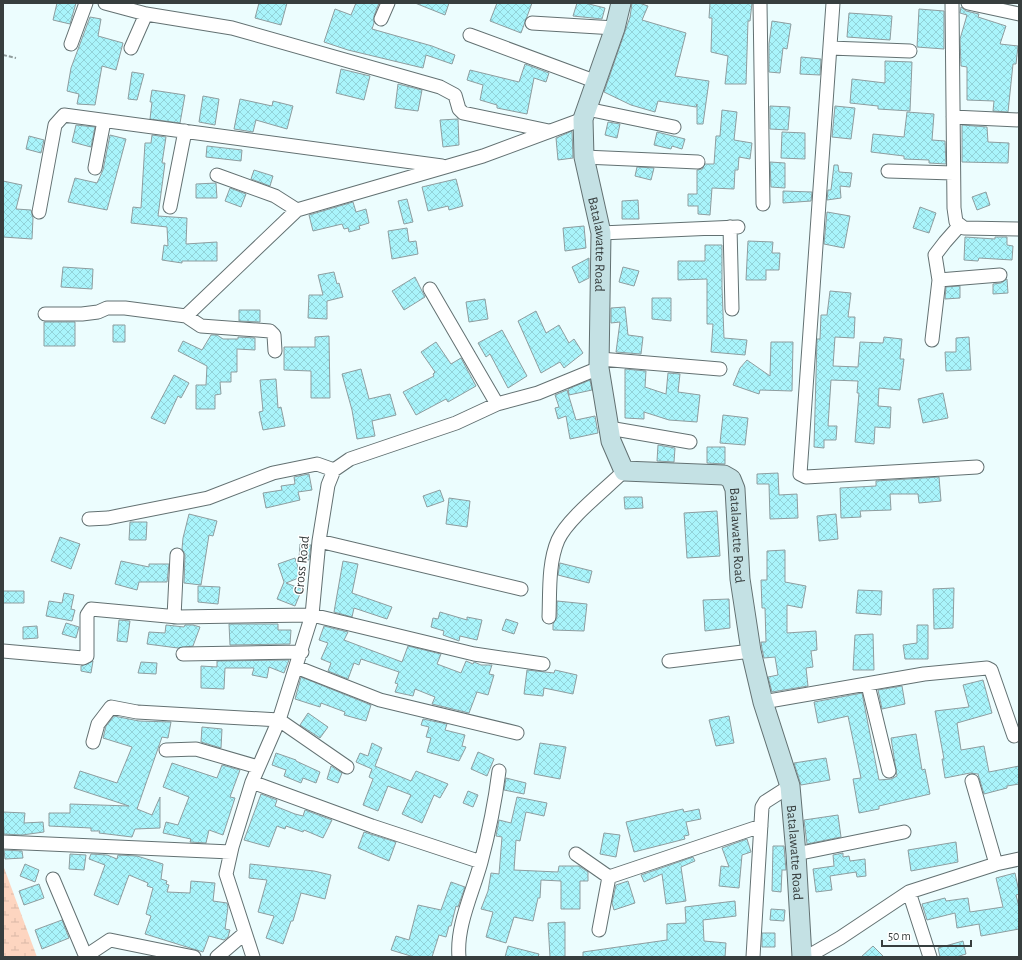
<svg xmlns="http://www.w3.org/2000/svg" width="1022" height="960" viewBox="0 0 1022 960" font-family="'Alegreya Sans',sans-serif">
<style>
.wetland{fill:url(#wetland-marsh)}
.building{fill:url(#building-cross-hatch);stroke:#8e9d9f}
.lines{fill:none;stroke-linecap:round;stroke-linejoin:round}
.street-casing{stroke:#637172;stroke-width:15}
.secondary-casing{stroke:#637172;stroke-width:21}
.path{stroke:#909c9c;stroke-width:2;stroke-dasharray:4 2;stroke-linecap:butt}
.street{stroke:#fff;stroke-width:13}
.secondary{stroke:#c4e1e4;stroke-width:19}
.labels{text-anchor:middle;stroke-width:3;stroke-linejoin:round;paint-order:stroke}
.street-label{font-size:14px;fill:#373e3e;stroke:#fff}
</style>
<defs>
<pattern id="wetland-marsh" width="20" height="14" patternUnits="userSpaceOnUse"><rect width="20" height="14" fill="#fdd5c0"/><path d="M1 5h8M5 5V1M11 12h8M15 12V8" fill="none" stroke="#d9b8a6"/></pattern>
<pattern id="building-cross-hatch" width="8" height="8" patternUnits="userSpaceOnUse"><rect width="8" height="8" fill="#a9f4fb"/><path d="M0 0l8 8M0 8l8-8" fill="none" stroke="#92d2d8"/></pattern>
</defs>
<rect width="100%" height="100%" fill="#ecfdfe"/>
<path class="wetland" d="M3 865 37 957H3Z"/>
<path class="building" d="M57 3H76L70 24 53 20Z
M259 3H287L281 25 255 18Z
M356 3H379L374 16V23L372 29 432 46 455 55 452 64 426 55 423 68 348 50 324 42 335 9 351 15Z
M415 3H449L445 15Z
M497 3H532L521 33 490 21Z
M577 3H585L605 8 602 19 573 16Z
M632 3H639L648 6 642 20 686 33 675 76 709 81 703 124H697V104L696 107 658 101 655 112 631 105 604 92 630 17Z
M710 3H752L750 21H748L746 84H725L728 56 711 52 712 18H709Z
M961 7 966 11 979 14 978 17 1006 26 1000 44 1018 46 1016 64H1013L1008 112 993 111 994 101 967 100V67L961 66 960 39 967 15 960 13Z
M919 9 944 11V49L917 47Z
M849 13 892 16 890 40 847 37Z
M90 17 101 19 98 36 123 43 116 70 102 66 95 105 77 104 79 94 67 91 71 68Z
M772 21 791 24 787 49 783 48 780 73 769 72V44Z
M801 57 821 59 820 75 800 74Z
M885 61 912 62 910 111 878 109V106L850 103 852 79 885 83Z
M525 64 549 73 546 82 534 78 527 114 497 108V105L480 100 483 85 467 80 470 70 519 82Z
M341 69 370 76 364 100 336 93Z
M132 72 144 74 137 100 128 99Z
M398 84 422 90 418 111 395 108Z
M152 90 185 95 180 123 150 119 152 102H150Z
M203 96 219 99 215 125 199 122Z
M240 99 272 106 273 101 293 106 287 129 256 120 253 132 234 129Z
M770 106 790 107 788 130 770 129Z
M835 106 855 108 851 139 832 137Z
M722 110 737 112 734 140 752 143 750 159 739 157 738 170H735L734 189 712 188 710 215 698 214V206H688V194H697V170L702 169 705 164H714L716 136H720Z
M907 112 934 114 932 140 945 141 946 164 929 163V160L904 159V156L871 152 873 134 904 137Z
M458 119 459 145 443 147 440 120Z
M608 122 620 124 617 138 605 135Z
M76 125 95 127 91 147 72 142Z
M962 125 987 127 988 142 1009 143 1008 163 962 162Z
M572 131 573 158 558 160 556 138Z
M657 132 685 139 682 149 672 146 671 149 654 145Z
M782 132 805 133V159L781 158Z
M110 135 126 139 107 210 68 202 75 178 97 183 103 170Z
M152 135 166 137 162 163H165L158 216 187 218 186 244 217 242V261H182V263L162 260 164 245 168 246 167 227 131 223 133 207 141 208 145 143H151Z
M29 136 44 140 41 153 26 149Z
M207 146 242 150 241 161 206 157Z
M770 162 785 163V188L771 187Z
M834 165H838L839 172 852 173 850 187 840 186 841 198 827 200 828 190H831Z
M637 167 654 168 651 180 635 176Z
M254 170 273 176 270 186 251 179Z
M456 179 463 206 449 210 448 206 428 211 422 187Z
M3 181 22 185 16 209 31 210 33 218 32 239 3 237Z
M216 183 217 198H196V184Z
M230 188 246 194 241 207 225 201Z
M783 191 812 192 811 201 783 203Z
M986 192 990 205 977 210 972 197Z
M407 199 413 222 404 224 398 201Z
M638 200 639 219H622V201Z
M353 202 356 212 366 209 369 223 359 226 360 229 349 232 348 228 344 229 342 224 313 231 309 215Z
M920 207 936 213 929 233 913 228Z
M827 212 850 216 844 248 824 244Z
M584 226 586 248 565 251 563 228Z
M407 228 409 242 416 241 418 254 392 259 388 231Z
M965 237 995 239V237H1007V245L1013 246 1012 260 979 258 978 261 964 260Z
M748 241 773 242 772 253H780L779 270H766V280H746Z
M705 245H722V287L724 338 747 340 745 355 711 352 713 324H707V279L678 280V261H705Z
M589 258V278L579 283 572 267Z
M63 267 93 269 92 289 61 287Z
M623 267 639 271 634 286 619 282Z
M334 272 337 284 339 283 343 297 327 301V319L308 318 309 295H323L318 275Z
M415 277 425 297 404 310 392 291Z
M1007 279 1008 293 993 294V284L1001 283Z
M960 286V298L945 299 946 287Z
M830 291 851 293 848 317H855L854 338 835 337 833 366 858 367 860 342 883 343 884 337 902 339 900 359H904L900 390 879 388 878 406 891 407 890 428 875 427 874 444 855 442 859 393H857L858 381 831 380 828 426H837L836 440H824V448L814 447 817 339H820L821 315H827Z
M652 298H671V321L652 319Z
M485 299 488 319 469 322 466 302Z
M625 307 628 335 643 337 641 354 616 352 620 322 611 323V308Z
M239 310H260V322L239 321Z
M536 311 546 333 559 325 569 343 574 339 583 353 564 368 560 362 541 373 518 321Z
M44 322H75V346H44Z
M113 325H125V342H113Z
M502 330 527 376 508 388 490 354 486 357 478 343Z
M211 335H217L223 339H238V337L255 338V350L237 349V372H231V382H220L221 394 215 395V409H196V385H206L207 366 178 351 183 341 202 350Z
M329 336 330 398H311V371L284 370V347H315V337Z
M969 337 971 370 946 371 945 352H956V338Z
M436 342 451 364 461 358 476 386 448 402 446 399 416 415 403 392 434 376 433 374 435 372 421 352Z
M771 342H793L792 391 760 390 759 394 733 385 740 368 747 360 770 376Z
M361 369 369 399 390 394 396 415 372 421 375 436 357 439 352 410 342 374Z
M625 369 646 371 645 387 666 394 668 373 680 374 678 392 700 395 697 422 669 420 644 412V419L625 418Z
M174 375 189 383 181 398 178 396 165 424 151 418Z
M276 379 278 408 281 407 285 426 263 430 259 412 263 411 260 380Z
M590 380 592 390 569 395 568 389Z
M567 390 576 420 595 416 598 433 570 439 566 416 558 419 555 408 559 407 555 395Z
M943 393 948 418 923 423 918 399Z
M723 415 748 418 745 445 720 443Z
M658 445 675 448 674 462 657 461Z
M707 447H725V464L707 463Z
M778 473 779 495 797 494 798 518 770 519 769 484H757V474Z
M309 474 312 490 298 492 300 500 266 508 263 493 282 490 281 486 295 484 294 477Z
M939 477 941 501 919 503 918 494H890L891 510 860 511 861 517 841 518 840 488 876 486V481Z
M440 490 444 501 427 507 423 496Z
M624 497H642L643 508 625 509Z
M449 498 470 501 467 527 446 524Z
M717 511 720 556 687 558 684 513Z
M189 514 217 521 213 536 209 535 201 585 184 583 185 555 182 549 183 538Z
M836 514 838 539 819 541 817 516Z
M130 522H147L146 540H129Z
M60 537 80 544 71 569 51 561Z
M300 544 311 545 309 560 299 559Z
M785 550V582L806 586 802 608 787 605V633L816 631 817 650 811 651 813 667 806 668 808 686 772 692 768 677 778 675 775 657 764 658 762 649 761 642H766L765 608H762L761 580H767V551Z
M295 558 301 577 286 583 302 589 295 606 277 599 284 582 278 564Z
M121 561 149 567V564H169L167 582H139L137 590 115 584Z
M343 561 358 564 352 593 392 607 387 619 354 608 352 617 334 612Z
M560 563 592 571 589 583 558 575Z
M198 586 220 587 218 604 198 602Z
M954 588 953 628 934 629 933 589Z
M858 590 882 591 881 615 856 613Z
M3 591H24V603H3Z
M64 593 74 595 71 609 75 610 72 621 46 616 49 601 62 603Z
M729 599 730 628 705 631 703 600Z
M557 601 587 604 584 631 553 630V624L557 617Z
M440 612 467 620V617L482 620 477 640 460 636 459 641 443 635 444 631 431 627 433 618 438 619Z
M506 619 518 623 514 634 502 630Z
M119 620 130 621 127 642 117 641Z
M66 623 79 627 76 638 62 634Z
M229 624H278V630H291L290 644 230 645Z
M166 625 184 627 185 625H193L200 627 193 646 178 648 147 644 149 632 165 633Z
M917 625H928V659H905L903 645 917 643Z
M37 626 38 638 23 639V627Z
M324 626 348 632 344 640 402 662 408 646 441 654 437 664 461 673 466 661 473 664 474 662 481 665H492L489 674 494 675 488 695 477 692 469 713 432 704 435 697 415 689 413 696 395 692 398 684 395 683 399 672 361 659 359 665 354 663 348 679 328 671 331 663 321 659 328 643 319 640Z
M873 634 874 670H853L855 635Z
M289 660 284 673 269 667 267 678 252 675 254 668H225L224 689 201 688V666L217 667V661Z
M93 661 91 673 81 671V666Z
M141 662 157 663 156 674 138 673Z
M527 670 554 673 555 670 577 675 573 694 544 688 543 696 524 694Z
M301 677 371 705 366 721 344 715 345 712 321 703 320 707 295 699Z
M983 680 992 713 957 723 961 750 984 746 989 772 1019 766V784L1007 786V788L984 794 978 774 970 773 945 778 942 759H944L935 711 969 707 963 685Z
M902 686 905 704 882 709 878 690Z
M862 693 879 780 891 779 897 776 891 738 916 734 922 770 925 769 930 794 879 806V809L859 813 853 779 861 778 848 716 818 723 814 702Z
M308 713 328 727 320 738 300 725Z
M114 716 139 721 171 722 168 738 162 737 137 809 152 815 160 797V828L135 829 132 837 99 833 100 831H91V828L49 826V813H70V804L129 806 74 788 80 771 117 783 132 747 103 738 106 726Z
M729 716 734 743 716 746 709 720Z
M423 719 447 724 445 730 465 735 462 746 466 747 459 761 427 752 431 738 426 737 429 727 421 725Z
M202 727 222 729 221 748 201 742Z
M372 743 382 748 375 766 411 781 416 771 448 784 440 798 434 795 422 823 402 814 411 795 388 786 378 811 363 805 373 779 369 777 372 769 356 762 360 753 368 756Z
M540 743 566 747 560 779 534 774Z
M478 752 494 759 487 776 471 769Z
M276 753 296 760V761L320 772 316 783 303 778 301 783 284 776 286 770 272 765Z
M826 758 830 780 801 785 794 763Z
M172 763 217 778 222 765 240 770 230 797 235 798 223 835 209 830 206 843 190 842 191 839 163 833 166 822 178 825 189 797 163 787Z
M331 766 342 773 338 783 327 779Z
M506 778 526 783 524 794 504 790Z
M468 791 478 795 473 807 463 803Z
M261 794 277 800 275 806 295 814 303 816 305 810 332 820 323 838 304 830 303 832 286 826 285 829 277 826 269 847 244 840Z
M517 797 547 803 544 816 526 812 520 841 516 840 514 870 558 872 559 866H579L588 872V881H580V909H561V881L541 880 540 898H538L533 921 514 917 506 943 486 937 493 912 481 909 488 891 491 873 499 874 502 837 496 836 499 820 511 823Z
M683 809 684 812 699 809 701 819 686 822 689 835 684 836 685 839 634 852 626 822Z
M3 812 25 813 24 823 43 822 44 832 22 835 4 834Z
M838 815 841 837 807 844 804 820Z
M364 832 396 842 389 861 358 848Z
M604 833 620 835 616 857 600 854Z
M747 839 751 852 742 855 739 888 719 886 721 866 729 867 722 848Z
M956 842 958 862 911 871 908 850Z
M773 846H784L786 870H782L781 892 772 891Z
M4 850 22 851 23 858 5 859Z
M843 853V857L849 856 850 861 865 859 866 876 857 877 856 872 830 876 832 890 816 892 813 869 834 866 833 855Z
M70 854 86 855 84 870 69 869Z
M91 854 107 855 117 859 118 855 137 856 163 864 161 879 167 881 166 884 169 885 167 892 190 893 191 881 215 883 213 901 227 903 228 907 225 929 230 930 228 937 224 940 209 936 203 952 145 934 151 916 146 914 153 888 147 886 148 883 129 875 118 905 94 895 105 865 89 859Z
M693 857 695 861 681 867 686 901 666 904 662 874 644 882 641 875Z
M25 864 39 870 35 882 20 876Z
M250 864 314 871 331 875 325 899 301 893 293 921H291L283 944 266 938 274 916 258 912 267 880 249 878Z
M1015 873 1019 892V894L1016 895 1019 907V929L981 936 979 924 957 928 955 913 927 920 922 904 945 898 946 901 968 898 970 912 1003 907 996 878Z
M628 881 635 903 614 910 612 903 616 885Z
M451 882 465 887 458 907 456 906 451 926H449L446 937 439 935 432 957H414L391 950 396 936 409 940 418 905 441 910Z
M39 884 44 898 24 905 19 891Z
M735 901 736 916 703 920 704 941 726 943 725 957H583V952L667 940V924L686 923 685 907Z
M771 909 785 910 784 921 770 920Z
M62 920 69 938 42 949 35 930Z
M565 922V957H550L548 923Z
M762 933H775V947H762Z
M963 941 966 954 956 957H940L938 948Z
M508 946 539 954 538 957H505Z
M873 946 884 957H861Z"/>
<g class="lines">
<defs>
<path id="street" d="M105 3 146 14 232 28 440 87 455 95 459 109 463 113 549 131
M760 3 763 204
M833 3 800 474 806 477 977 467
M952 3 954 208 956 222 964 228 1019 229
M968 3 1019 14
M381 19 388 3
M532 23 615 28
M470 35 597 82
M71 44 86 3
M131 48 146 14
M830 48 910 51
M587 109 674 127
M953 117 1019 120
M584 157 698 162
M95 168 104 121
M888 171 953 173
M217 175 275 196 297 210
M170 207 185 131
M39 212 55 125 64 115 442 166
M730 227 732 309
M601 233 738 227
M939 280 1000 275
M430 289 497 404
M45 314H82L98 312 107 308H125L186 316
M932 340 939 280 935 255 945 242 960 225
M275 351 274 335 270 331 201 326 186 316 297 210 483 156 583 119
M600 359 720 369
M609 428 690 442
M89 519 108 518 208 498 273 473 317 464 334 470
M319 541 521 589
M174 617 177 555
M549 617C550 593 548 563 558 540 568 518 606 489 624 471
M3 651 83 658 87 656V615L91 609 178 617 312 615 474 654 543 664
M183 654 302 652
M669 661 751 651
M296 667 380 700 517 733
M868 685 889 771
M763 702 924 674 987 668 991 670 1014 736
M93 742 98 724 111 707 137 712 279 720 347 767
M166 750 196 749 258 767
M972 781 996 864
M252 782 372 826 481 862
M3 842 231 852
M576 854 609 877
M796 854 904 832
M53 879 86 957
M909 892 930 957
M599 930 609 877 761 826
M86 956 110 940 194 957
M217 957 245 933
M253 957 226 874 232 847 252 782 279 720 312 615 319 541 328 485 334 470 350 459 456 423 497 404 538 393 599 368
M459 957C456 926 473 892 481 862 489 832 495 802 499 771
M753 957 762 807 765 802 790 786
M807 957 840 938 909 892 996 864 1019 859"/>
<g id="secondary">
<path id="s1" d="M621 3 615 28 583 119 584 157 601 233 599 368 611 441 624 471 724 475 731 479 735 489 740 579 751 651 763 702 790 786 796 854 802 957"/>
</g>
</defs>
<use href="#street" class="street-casing"/>
<use href="#secondary" class="secondary-casing"/>
<path class="path" d="M3 55 16 58"/>
<use href="#street" class="street"/>
<use href="#secondary" class="secondary"/>
</g>
<g class="labels">
<g class="street-label">
<text dy="5" stroke="none"><textPath href="#s1" startOffset="249">Batalawatte Road</textPath></text>
<text dy="5" stroke="none"><textPath href="#s1" startOffset="645">Batalawatte Road</textPath></text>
<text transform="translate(301 565) rotate(-84)" y="5">Cross Road</text>
<text dy="5" stroke="none"><textPath href="#s1" startOffset="969">Batalawatte Road</textPath></text>
</g>
</g>
<rect width="1022" height="960" fill="none" stroke="#373e3e" stroke-width="8"/>
<path d="M882 940v6h89v-6" fill="none" stroke="#373e3e" stroke-width="2"/>
<text x="888" y="940" font-size="12" fill="#373e3e" stroke="#ffffff" stroke-width="3" paint-order="stroke">50 m</text>
</svg>
